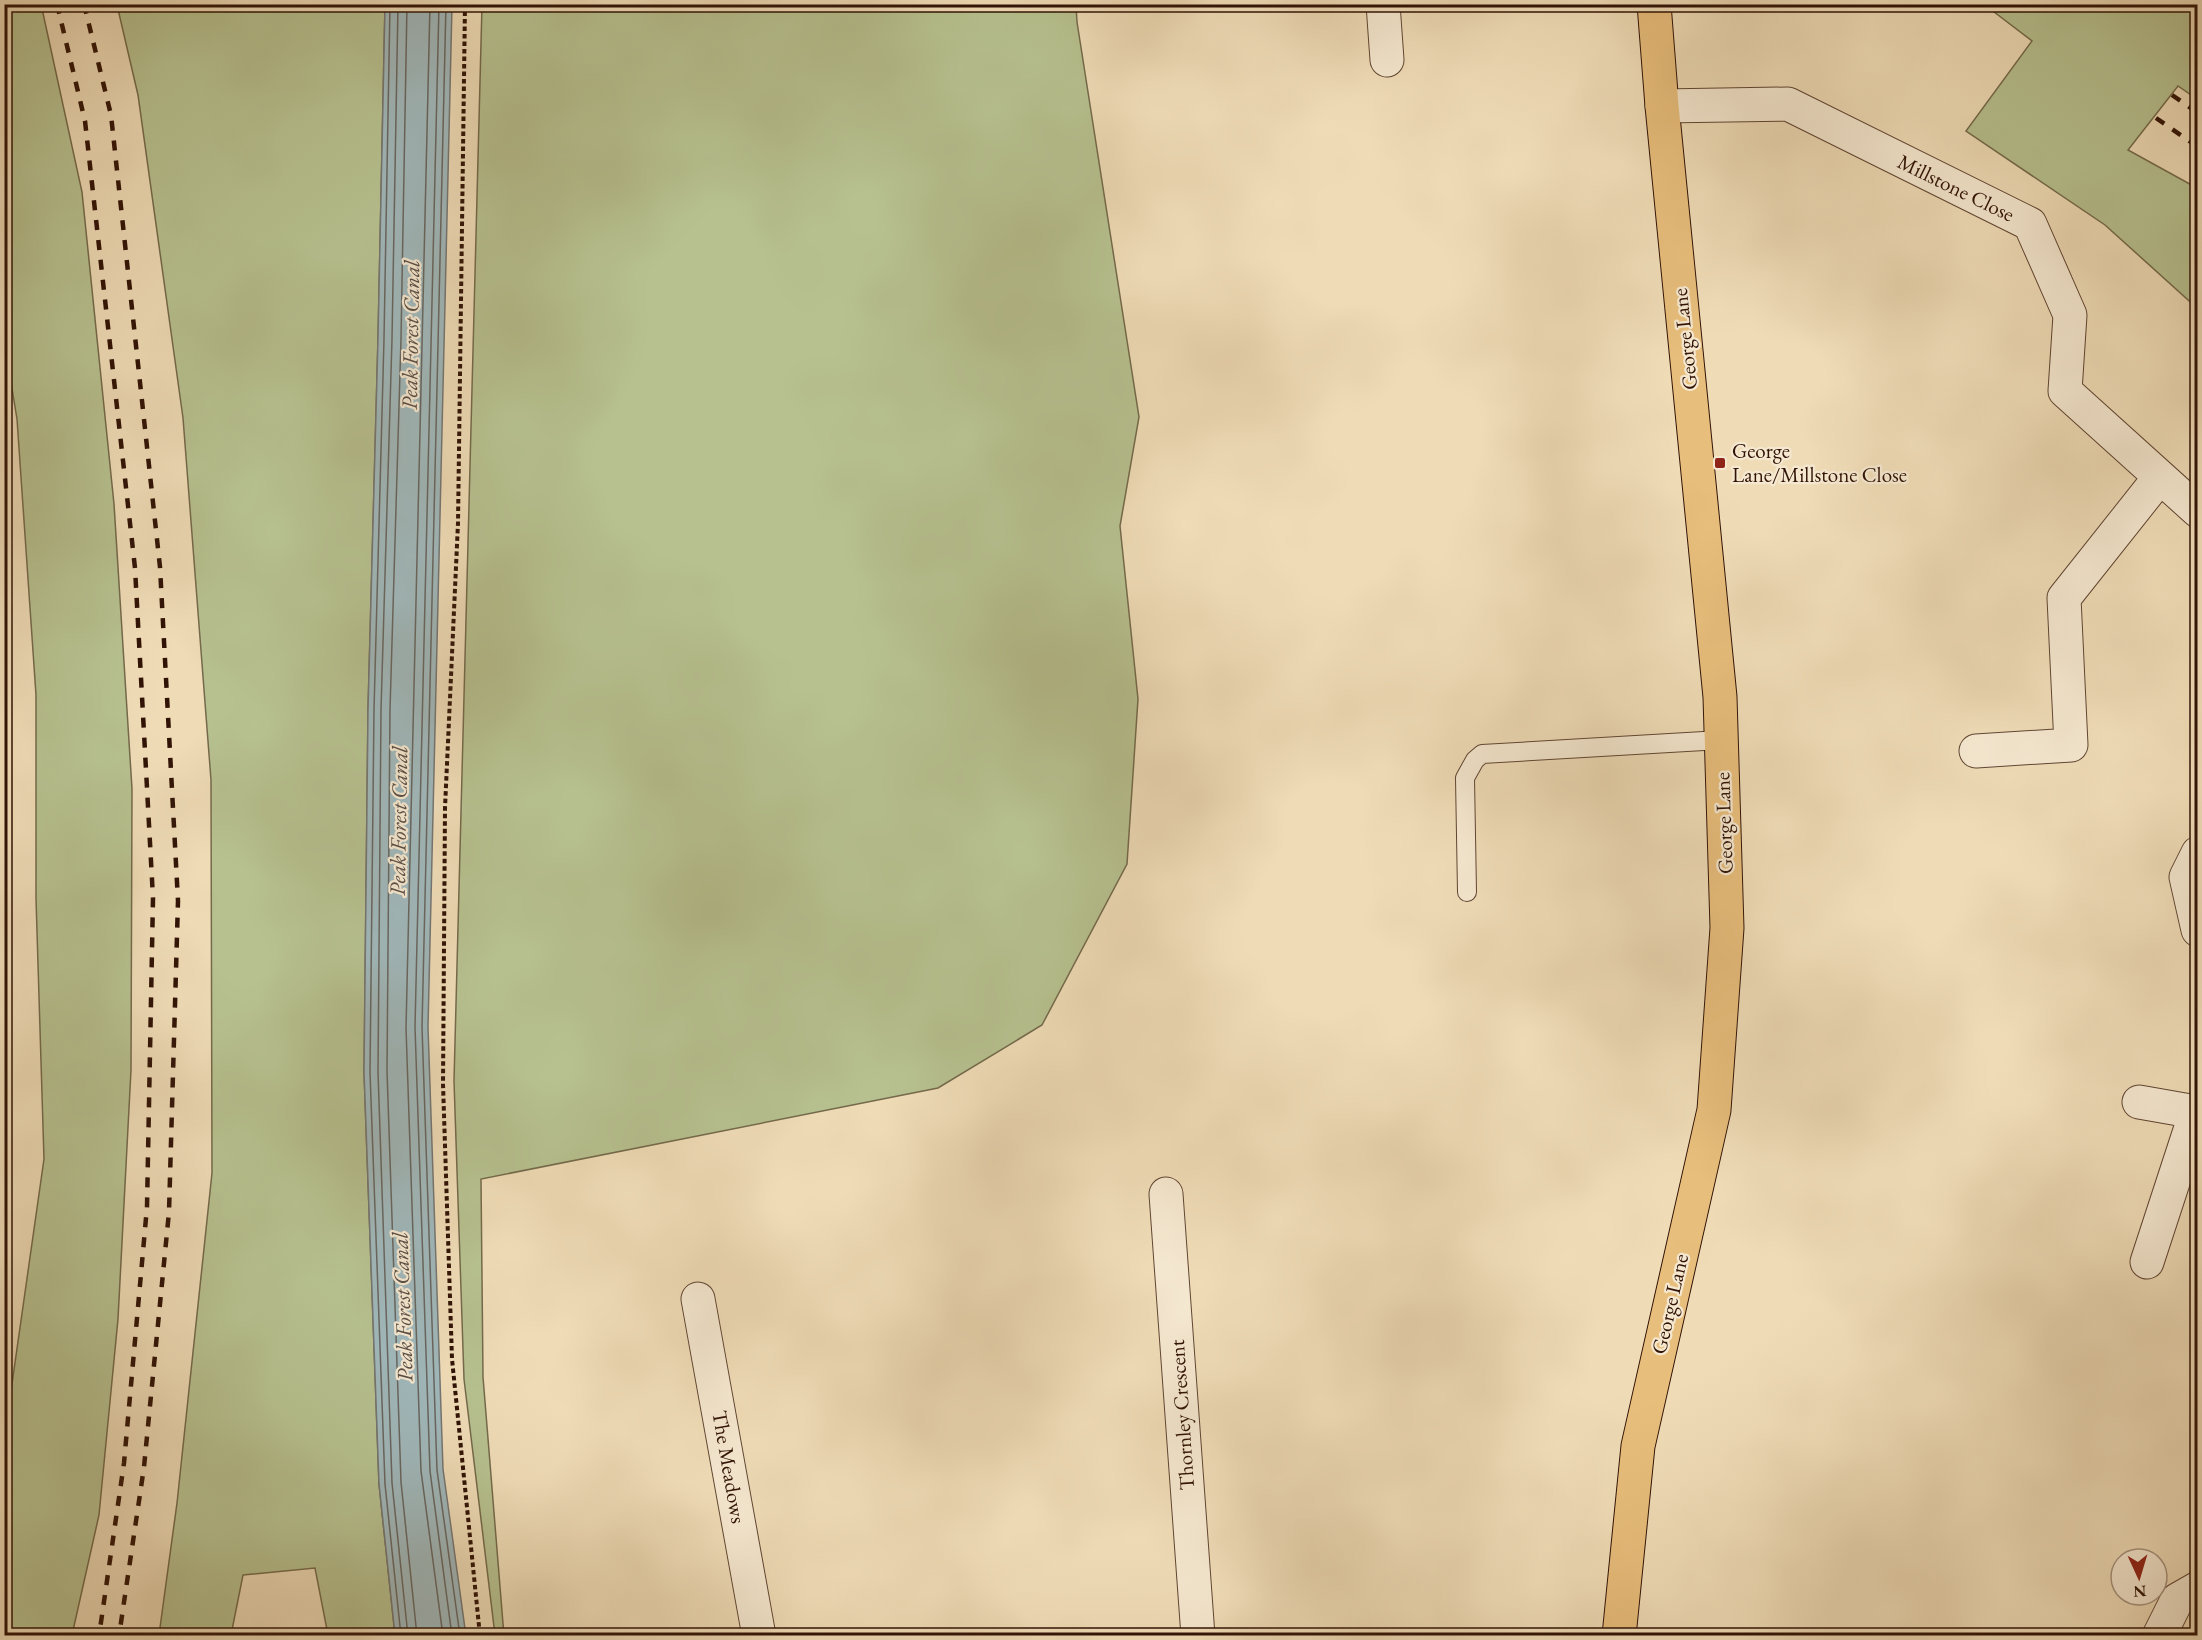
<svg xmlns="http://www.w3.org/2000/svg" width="2202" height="1640" viewBox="0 0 2202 1640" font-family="'EB Garamond',serif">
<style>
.green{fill:#b7c190;stroke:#746a4b;stroke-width:1.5}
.water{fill:#a0b8bb;stroke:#747673;stroke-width:1.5}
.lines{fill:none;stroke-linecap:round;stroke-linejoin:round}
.shore{stroke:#686660;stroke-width:1.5}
.lane-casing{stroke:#604532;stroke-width:20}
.street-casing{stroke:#604532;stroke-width:35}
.primary-casing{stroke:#311306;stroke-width:35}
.path{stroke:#311306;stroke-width:4;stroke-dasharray:4.5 3;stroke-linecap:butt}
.lane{stroke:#f5e8d0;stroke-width:18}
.street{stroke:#f5e8d0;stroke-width:33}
.primary{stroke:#e8be7c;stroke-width:33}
.rail{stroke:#311306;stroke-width:4.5;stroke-dasharray:10 10;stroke-linecap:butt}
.poi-dot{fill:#8f2418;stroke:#f5e8d0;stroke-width:2}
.labels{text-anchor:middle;stroke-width:4.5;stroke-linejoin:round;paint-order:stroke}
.street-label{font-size:21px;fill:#311306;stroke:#f5e8d0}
.poi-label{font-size:21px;fill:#311306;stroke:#f5e8d0;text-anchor:start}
.water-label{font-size:22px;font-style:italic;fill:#584d45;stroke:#f5e8d0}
</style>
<rect width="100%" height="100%" fill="#efdcb7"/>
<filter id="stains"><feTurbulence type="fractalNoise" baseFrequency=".00333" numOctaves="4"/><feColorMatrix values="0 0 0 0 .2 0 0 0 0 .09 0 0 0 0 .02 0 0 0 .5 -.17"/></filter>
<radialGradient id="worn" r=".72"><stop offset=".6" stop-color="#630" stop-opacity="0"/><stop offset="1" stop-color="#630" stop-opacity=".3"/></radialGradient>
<path class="green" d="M41 4 82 192 114 504 132 789 131 1070 118 1319 99 1515 72 1635 5 1636V1433L44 1159 36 899V695L17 419 4 340V5Z
M117 5H385L378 338 368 710 364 1072 379 1484 395 1635H328L315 1568 243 1575 231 1635H159L177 1503 212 1173 211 780 183 418 138 95Z
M482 5H1076L1077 22 1139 417 1120 526 1138 699 1127 864 1042 1025 938 1088 481 1179 483 1377 504 1636 495 1635 464 1379 454 1081Z
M1985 5H2197V99L2178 86 2128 150 2197 188V308L2105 225 1966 131 2032 41Z"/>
<path class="water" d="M385 5H452L428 1027 443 1469 466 1636 395 1635 379 1484 364 1072 368 710 378 338Z"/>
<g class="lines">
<path class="shore" d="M390 4 384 339 374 710 370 1072 385 1484 401 1636
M398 4 392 339 381 710 378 1072 392 1483 408 1636
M407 4 401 339 390 710 387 1071 401 1482 417 1636
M430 4 406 1028 421 1471 443 1636
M439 4 415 1027 430 1471 452 1636
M446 4 422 1027 437 1470 460 1636"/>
<defs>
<path id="lane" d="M1467 892 1465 778 1475 760 1482 754 1721 740"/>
<path id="street" d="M1383 4 1387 60
M1662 106 1788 104 2030 224 2070 315 2065 391 2198 511
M1976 751 2071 745 2064 598 2160 477
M2198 853 2186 877 2198 930
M2139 1102 2196 1112
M1166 1194 1198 1636
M2147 1262 2196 1112 2198 1111
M698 1299 759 1636
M2159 1636 2177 1600 2198 1588"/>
<path id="primary" d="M1619 1636 1638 1446 1714 1110 1727 928 1720 697 1662 106 1654 4"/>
</defs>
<use href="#lane" class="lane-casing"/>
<use href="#street" class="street-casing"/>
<use href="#primary" class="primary-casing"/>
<path class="path" d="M465 4 458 523 445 808 443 1084 452 1359 480 1636"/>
<use href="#lane" class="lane"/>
<use href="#street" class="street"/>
<use href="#primary" class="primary"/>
<path class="rail" d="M57 4 85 121 135 568 153 898 147 1207 124 1463 99 1636
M84 4 111 115 160 567 178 901 169 1212 144 1467 119 1636
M2172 95 2198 113
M2156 118 2198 147"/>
</g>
<rect class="poi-dot" x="1714" y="457" width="12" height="12" rx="3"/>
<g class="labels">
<g class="street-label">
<text transform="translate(1956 188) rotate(26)" y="7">Millstone Close</text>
<text transform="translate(1685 339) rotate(-96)" y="7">George Lane</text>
<text transform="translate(1724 823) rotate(-92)" y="7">George Lane</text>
<text transform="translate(1670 1304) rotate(-77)" y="7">George Lane</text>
<text transform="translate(1182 1415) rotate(-94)" y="7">Thornley Crescent</text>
<text transform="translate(729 1467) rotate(80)" y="7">The Meadows</text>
</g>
<g class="poi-label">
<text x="1732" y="458">George<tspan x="1732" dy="24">Lane/Millstone Close</tspan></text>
</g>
<g class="water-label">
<text transform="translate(410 335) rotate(-89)" y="8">Peak Forest Canal</text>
<text transform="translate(398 821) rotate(-89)" y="8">Peak Forest Canal</text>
<text transform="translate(402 1307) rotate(-92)" y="8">Peak Forest Canal</text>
</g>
</g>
<rect width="2202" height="1640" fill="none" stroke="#efdcb7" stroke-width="24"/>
<rect x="6" y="6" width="2190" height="1628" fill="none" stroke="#311306" stroke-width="3"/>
<rect x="12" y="12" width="2178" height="1616" fill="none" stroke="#311306" stroke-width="1.5"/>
<g transform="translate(2139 1577) rotate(176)"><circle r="28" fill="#f5e8d0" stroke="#a7937f" stroke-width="1.5"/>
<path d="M0-4.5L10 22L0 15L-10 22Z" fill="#8f2418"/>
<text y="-9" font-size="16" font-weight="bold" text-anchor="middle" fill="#311306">N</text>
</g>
<rect width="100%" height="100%" filter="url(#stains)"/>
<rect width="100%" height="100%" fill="url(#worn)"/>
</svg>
